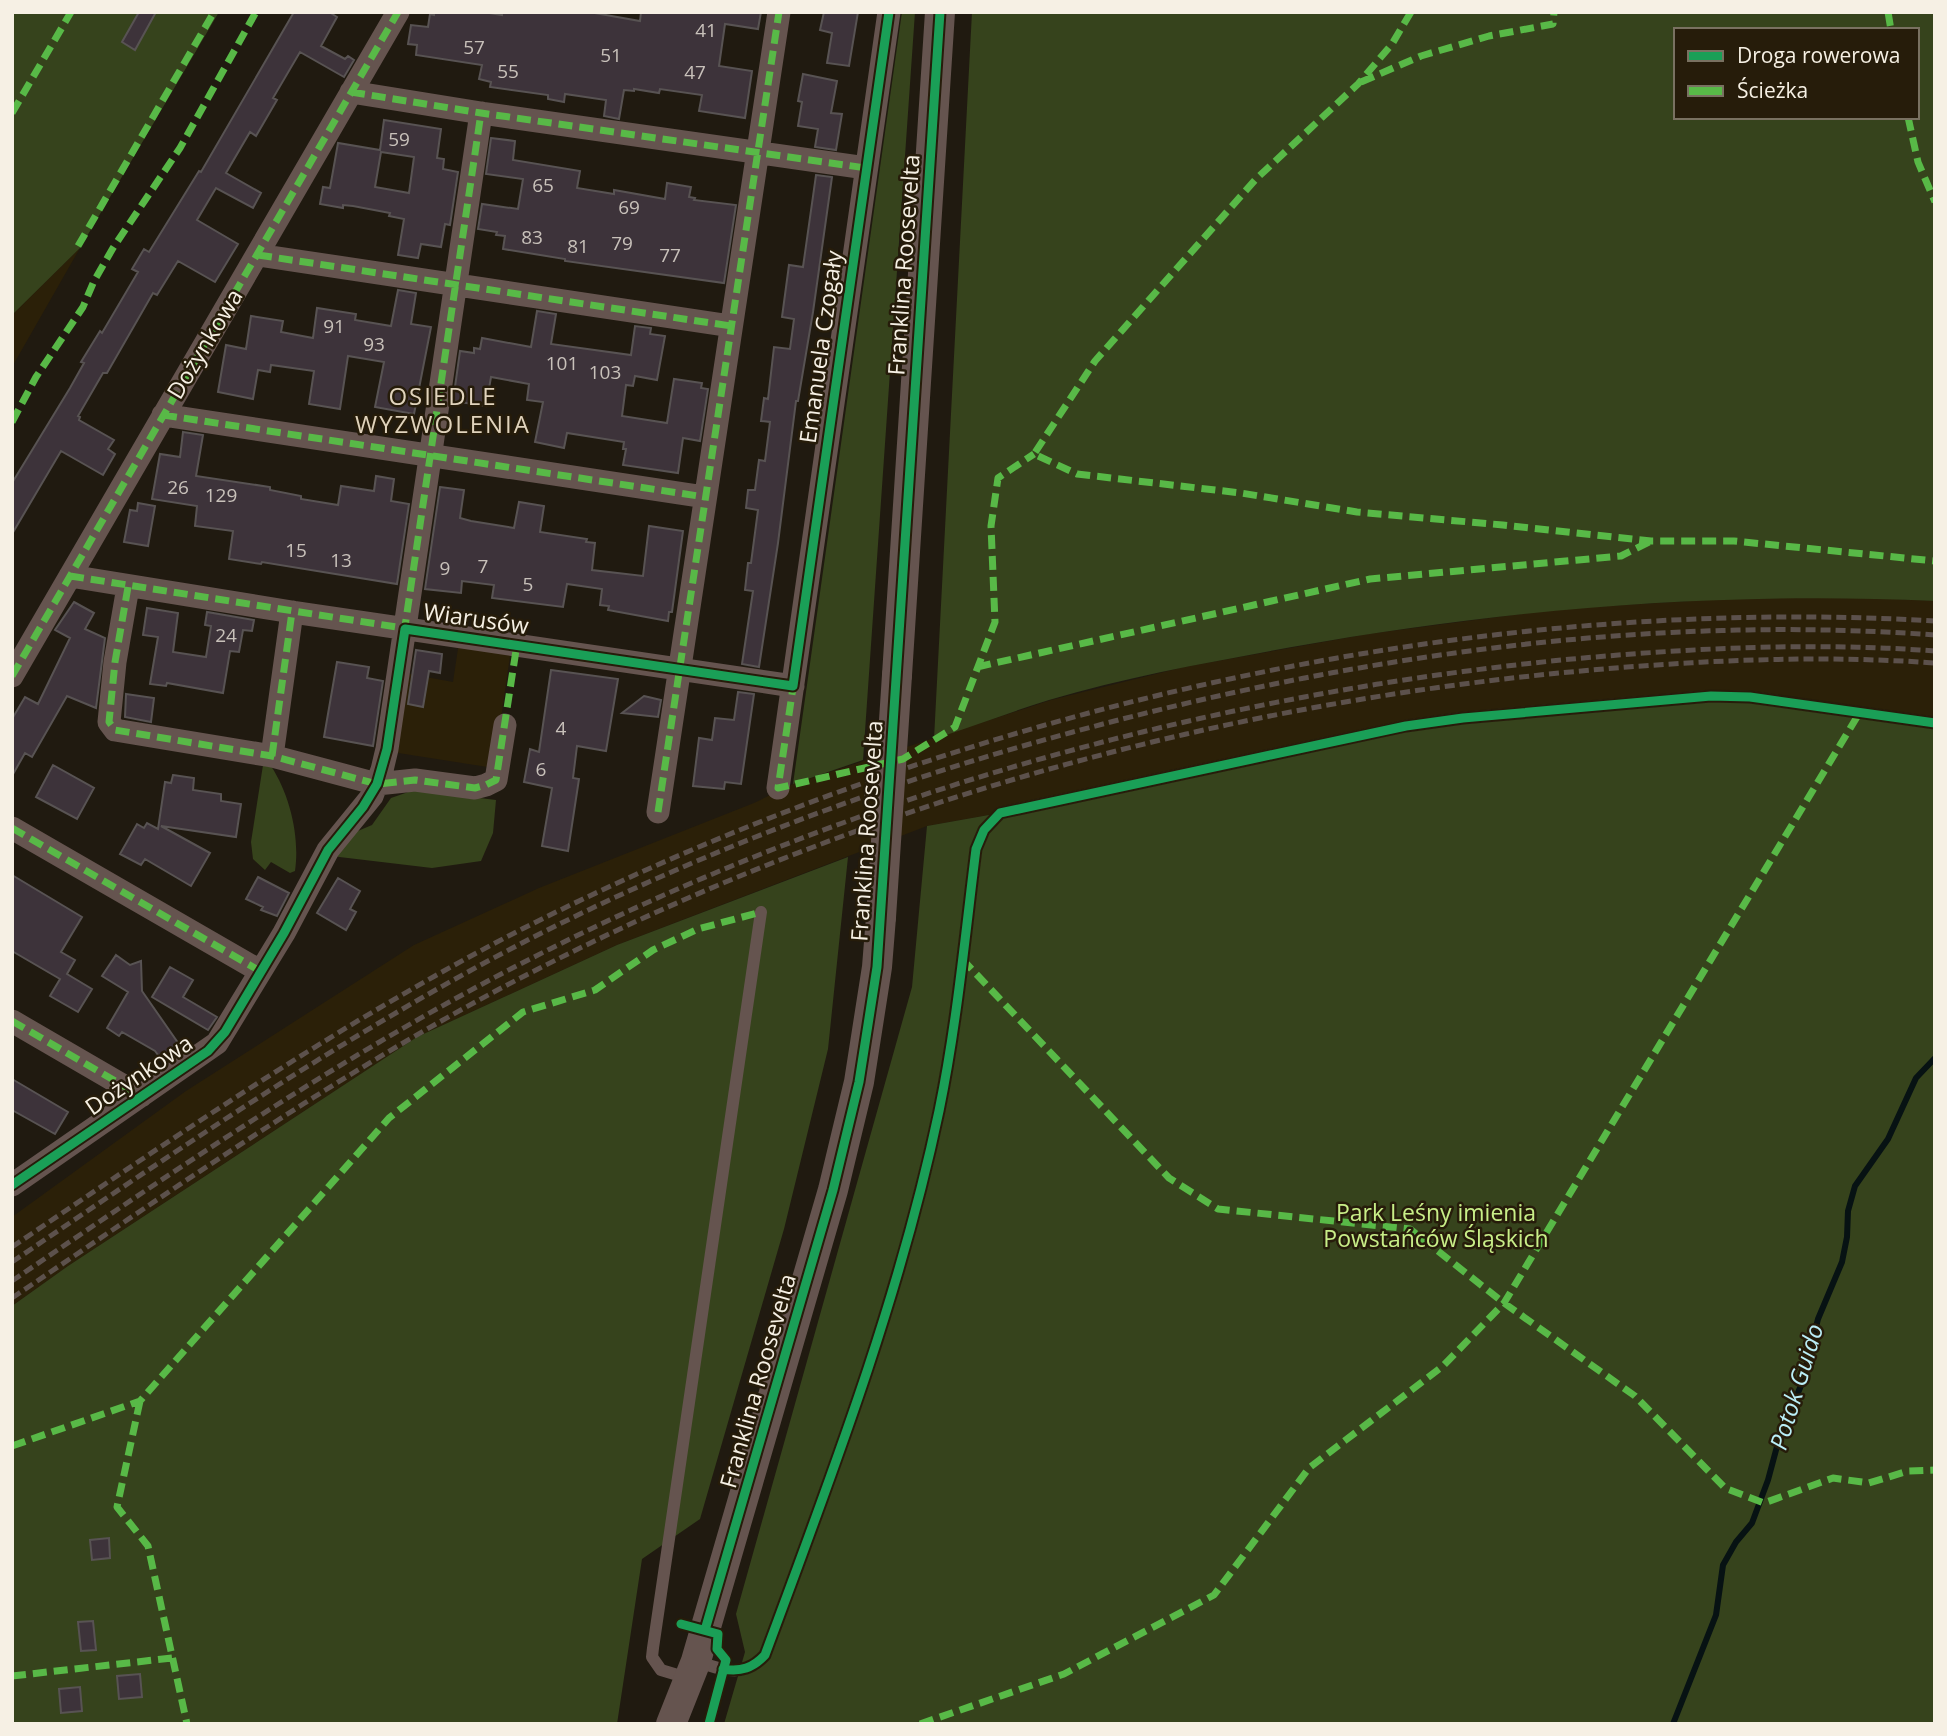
<svg xmlns="http://www.w3.org/2000/svg" width="1947" height="1736" viewBox="0 0 1947 1736" font-family="'Open Sans',sans-serif">
<style>
.built{fill:#2b2008}
.green{fill:#36431c;fill-rule:evenodd}
.lines{fill:none;stroke-linecap:round;stroke-linejoin:round}
.stream{stroke:#071213;stroke-width:6}
.building{fill:#3d333a;stroke:#585353;stroke-width:2;fill-rule:evenodd}
.service{stroke:#65544f;stroke-width:12}
.minor{stroke:#65544f;stroke-width:23}
.tertiary{stroke:#65544f;stroke-width:30}
.rail{stroke:#5c514c;stroke-width:5;stroke-dasharray:10 5;stroke-linecap:butt}
.tertiary-bridge{stroke:#65544f;stroke-width:30}
.quiet{stroke:#58b947;stroke-width:7;stroke-dasharray:14 7;stroke-linecap:butt}
.cycleway-casing{stroke:#261c0a;stroke-width:13}
.cycleway{stroke:#1a9f57;stroke-width:9}
.labels{text-anchor:middle;stroke-width:5;stroke-linejoin:round;paint-order:stroke}
.number-label{font-size:19px;fill:#c8c1ba}
.street-label{font-size:23px;fill:#f6f0e4;stroke:#261c0a}
.park-label{font-size:23px;fill:#c8ee88;stroke:#261c0a}
.neighbourhood-label{font-size:24px;letter-spacing:2px;fill:#e0d3bc;stroke:#261c0a}
.water-label{font-size:24px;font-style:italic;fill:#baeef7;stroke:#261c0a}
</style>
<rect width="100%" height="100%" fill="#201a10"/>
<path class="built" d="M80 248 12 367V315Z
M1756 597H1857L1935 601V723L1000 813 927 826 617 945 417 1037 68 1266 12 1306V1217L186 1091 414 945 539 888 754 803 793 784 1051 700 1184 667 1368 634 1558 609Z
M459 642 511 649 494 768 392 752 404 673 453 682Z"/>
<path class="green" d="M12 12H219L80 248 12 315Z
M902 12H915L863 760 793 784Z
M972 12H1935V601C1718 591 1506 609 1292 647 1211 662 1129 676 1049 700 1011 712 973 726 934 739ZM1676 30H1917V117H1676Z
M1711 696 1935 723V1724H724L745 1652 736 1614 912 987 927 826 1000 813 1362 734Z
M263 765 271 766C290 795 300 837 295 871L290 873 271 862 265 870 253 859 251 842Z
M414 790 496 800 493 833 481 861 432 868 331 856 346 836 372 825 391 798Z
M848 857 828 1049 784 1229 700 1519 642 1559 617 1724H12V1306L68 1266 417 1037 617 945Z"/>
<g class="lines">
<path class="stream" d="M1673 1724 1716 1615 1723 1565 1736 1542 1752 1523 1768 1480 1779 1439 1802 1383 1818 1319 1842 1262 1847 1237 1848 1211 1855 1186 1888 1139 1916 1078 1935 1058"/>
</g>
<path class="building" d="M139 12H156L135 50 122 42Z
M294 12H329L337 17 321 46 345 59 348 56 354 60 344 77 300 52 273 98 277 100 256 136 250 132 226 173 261 193 253 208 216 188 197 220 238 244 215 282 178 261 157 295 153 293 107 373H103L78 416 80 417 79 420 114 440 108 449 115 454 103 475 61 451 12 534V483L70 388 84 363 81 362 100 331 102 333 138 272 132 269 144 249 149 252 199 171 201 172Z
M434 12H483L502 15V12H589L640 21 641 12H761L758 29 725 24 719 66 752 71 745 118 699 111 702 95 660 89 659 93 634 89V91L624 90 619 119 604 116 606 100 565 94 564 102 548 99V95L490 87 491 82 479 79 482 65 416 55 417 45 408 44 411 25 428 27 430 14 434 15Z
M824 12H858L849 66 827 63 832 33 820 30Z
M803 74 837 81 831 113 842 114 836 150 815 147 818 129 798 126 802 102 798 101Z
M384 120 441 129 437 158 444 159 443 169 458 172 450 225 445 224 441 247 421 244 418 258 398 255 404 219 389 216 390 213 353 206 343 205V208L320 204 323 187 330 188 338 143 380 150ZM381 152 414 157 409 193 375 187Z
M491 138 515 141 513 160 580 171 577 188 614 194V190L665 199 667 183 691 187 689 197 695 198 694 200 736 205 724 283 565 261V259L503 249 505 236 496 235 497 232 478 229 482 204 518 209 523 179 486 174Z
M816 175 832 177 813 312 798 401H796L778 543 759 667 742 664 753 591 745 590 748 563H751L758 510 746 508 748 490H755L759 460 765 461 770 422 761 421 764 398 768 399 774 347 790 349 794 319 782 317 789 265 803 267Z
M398 290 416 293 411 324 431 327 414 414 375 407 384 362 348 356 340 409 309 404 314 371 271 365 270 372 258 370 253 399 218 392 226 345 246 349 251 316 283 321 281 332 313 338 317 308 356 314 355 320 391 326Z
M537 311 556 314 551 344 631 355 635 326 651 328 650 334 665 336 657 380 635 376 633 386 626 385 622 416 667 423 674 379 702 383 701 388 708 389 700 441 683 438 678 473 623 465 626 449H623L624 442 567 433 564 448 535 442 543 402 527 400 529 384 491 377 486 406 453 401 460 351 474 353V348L480 349 482 338 531 347Z
M183 432 203 435 196 476 270 487V490L301 496V499L338 505 341 486 374 491 376 476 394 479 391 501 409 504 397 584 262 562 261 564 229 559 233 531 195 526 197 506 152 499 160 454 180 457Z
M440 487 464 490 460 518 471 521 514 528 519 502 544 506 540 532 587 539 586 542 595 543 592 570 643 576 649 526 683 531 672 612H669L668 621 608 610 609 606 600 605 602 589 567 584 563 607 492 598 494 585 462 581 461 593 425 589Z
M138 503 155 506 148 546 124 542 130 510 137 511Z
M74 602 94 613 85 629 105 638 96 708 67 696 32 757 25 753 12 776V719L25 697 38 704 70 638 55 630Z
M147 608 178 613 173 652 206 657 211 626 205 625 207 612 254 620 252 631 243 630 239 652 230 651 223 693 167 683 166 686 150 684 158 637 143 635Z
M416 650 442 654 440 673 429 671 423 707 408 704Z
M337 662 369 667 367 678 383 681 373 746 324 737Z
M551 670 618 679 606 751 577 746 573 778 579 779 568 851 542 846 552 788 524 782 530 749 539 752Z
M738 692 754 694 741 784 725 782 724 789 693 786 699 738 712 740 715 718 734 720Z
M126 694 154 698 151 722 125 717Z
M644 696 661 700 658 717 622 713Z
M53 765 94 788 77 819 36 797Z
M173 775 194 778 193 790 221 794V801L241 804 236 837 161 826 210 853 191 886 145 859 141 865 120 854 137 824 144 828 147 823 158 829 165 782 171 783Z
M12 875 82 917 61 952 75 960 67 974 92 989 78 1012 50 996 60 979 12 951Z
M258 877 289 893 277 916 261 910 263 907 246 899Z
M338 878 360 891 350 909 356 912 346 930 317 913Z
M116 955 130 965 141 961 142 991 183 1050 164 1063 155 1051 122 1032 119 1036 107 1028 128 992 102 976Z
M170 967 193 980 183 997 217 1017 208 1030 152 997Z
M12 1079 68 1112 55 1134 12 1110Z
M109 1538 110 1558 92 1560 90 1540Z
M93 1621 96 1650 81 1651 78 1622Z
M140 1674 142 1697 119 1699 117 1676Z
M80 1687 82 1711 61 1713 59 1689Z"/>
<g class="lines">
<path class="service" d="M696 1661C723 1670 743 1679 765 1655 831 1477 900 1297 939 1111 957 1024 965 936 976 849L984 830 1000 813 1406 726 1463 718 1711 696 1750 697 1935 723
M691 1679 661 1670 652 1657 653 1648 761 912"/>
<path class="minor" d="M351 92 481 113 866 168
M258 255 731 326
M163 415 705 497
M70 576 292 612 793 686
M128 587 115 662 109 722 115 730 272 756 377 784 415 780 475 788 486 785 496 780 505 725
M12 676 398 12
M272 756 292 612
M778 788 889 12
M658 812 779 12
M12 828 260 971
M12 1021 141 1096
M12 1185 217 1043 284 933 328 850 372 796 382 770 387 749 481 113"/>
<path class="tertiary" d="M897 675 940 12
M671 1724 696 1661 833 1190 859 1082 877 967 881 917"/>
<path class="rail" d="M12 1247C179 1134 343 1021 522 929 949 713 1456 593 1935 621
M12 1262C179 1149 343 1036 522 943 696 853 884 783 1073 732 1353 656 1645 614 1935 635
M12 1281C181 1166 349 1051 532 958 855 793 1211 694 1572 659 1692 648 1814 642 1935 651
M12 1298C184 1182 354 1062 540 968 868 801 1226 702 1592 670 1706 660 1821 655 1935 663"/>
<path class="tertiary-bridge" d="M881 917 897 675"/>
<path class="quiet" d="M1411 12 1392 44 1358 84 1256 179 1095 361 1034 454 1077 474 1241 493 1357 512 1503 525 1651 541H1734L1935 561
M1888 12 1891 30
M1361 82 1421 56 1489 36 1553 24 1554 12
M351 92 481 113 866 168
M12 113 71 12
M1908 117 1918 162 1935 202
M78 246 214 12
M258 255 731 326
M163 415 705 497
M12 422 36 377 83 307 94 281 113 248 180 148 256 12
M70 576 409 629
M128 587 115 662 109 722 115 730 272 756 377 784 415 780 475 788 486 785 496 780 517 644
M404 633 481 113
M977 667 1370 579 1621 556 1651 541
M12 676 398 12
M794 681 778 788 903 759 955 727 995 622 991 526 998 478 1034 454
M272 756 292 612
M658 812 779 12
M12 828 260 971
M962 959 1169 1178 1218 1209 1410 1229 1504 1303 1635 1396 1725 1488 1764 1503 1833 1478 1869 1483 1908 1471 1935 1470
M12 1021 141 1096
M140 1401 117 1507 148 1546 187 1724
M12 1446 140 1401 389 1118 523 1012 595 990 653 950 698 929 761 912
M12 1676 172 1658
M920 1724 1064 1674 1214 1595 1309 1468 1443 1366 1504 1303 1860 712"/>
<defs>
<path id="cycleway" d="M12 1185 208 1051 225 1032 284 933 328 850 363 807 377 784 387 749 405 629 793 686 889 12
M681 1624 718 1634 717 1649 726 1660 709 1724
M705 1630 833 1190 859 1082 877 967 940 12
M723 1669C741 1672 753 1668 765 1655 831 1477 900 1297 939 1111 957 1024 965 936 976 849L984 830 1000 813 1406 726 1463 718 1711 696 1750 697 1935 723"/>
</defs>
<use href="#cycleway" class="cycleway-casing"/>
<use href="#cycleway" class="cycleway"/>
</g>
<g class="labels">
<g class="number-label">
<text x="706" y="37">41</text>
<text x="474" y="54">57</text>
<text x="611" y="62">51</text>
<text x="508" y="78">55</text>
<text x="695" y="79">47</text>
<text x="399" y="146">59</text>
<text x="543" y="192">65</text>
<text x="629" y="214">69</text>
<text x="532" y="244">83</text>
<text x="622" y="250">79</text>
<text x="578" y="253">81</text>
<text x="670" y="262">77</text>
<text x="334" y="333">91</text>
<text x="374" y="351">93</text>
<text x="562" y="370">101</text>
<text x="605" y="379">103</text>
<text x="178" y="494">26</text>
<text x="221" y="502">129</text>
<text x="296" y="557">15</text>
<text x="341" y="567">13</text>
<text x="483" y="573">7</text>
<text x="445" y="575">9</text>
<text x="528" y="591">5</text>
<text x="226" y="642">24</text>
<text x="561" y="735">4</text>
<text x="541" y="776">6</text>
</g>
<g class="street-label">
<text transform="translate(904 265) rotate(-86)" y="8">Franklina Roosevelta</text>
<text transform="translate(205 344) rotate(-59)" y="8">Dożynkowa</text>
<text transform="translate(821 347) rotate(-82)" y="8">Emanuela Czogały</text>
<text transform="translate(476 619) rotate(8)" y="8">Wiarusów</text>
<text transform="translate(867 831) rotate(-86)" y="8">Franklina Roosevelta</text>
<text transform="translate(139 1075) rotate(-34)" y="8">Dożynkowa</text>
<text transform="translate(758 1381) rotate(-74)" y="8">Franklina Roosevelta</text>
</g>
<g class="park-label">
<text x="1436" y="1221">Park Leśny imienia<tspan x="1436" dy="26">Powstańców Śląskich</tspan></text>
</g>
<g class="neighbourhood-label">
<text x="443" y="405">OSIEDLE<tspan x="443" dy="28">WYZWOLENIA</tspan></text>
</g>
<g class="water-label">
<text transform="translate(1797 1387) rotate(-73)" y="8">Potok Guido</text>
</g>
</g>
<rect width="1947" height="1736" fill="none" stroke="#f6f0e4" stroke-width="28"/>
<rect x="1674" y="28" width="245" height="91" fill="#261c0a" stroke="#797161" stroke-width="2"/>
<rect x="1688" y="51" width="35" height="10" fill="#1a9f57" stroke="#797161" stroke-width="2"/>
<text x="1737" y="63" font-size="21" fill="#f6f0e4">Droga rowerowa</text>
<rect x="1688" y="86" width="35" height="10" fill="#58b947" stroke="#797161" stroke-width="2"/>
<text x="1737" y="98" font-size="21" fill="#f6f0e4">Ścieżka</text>
</svg>
